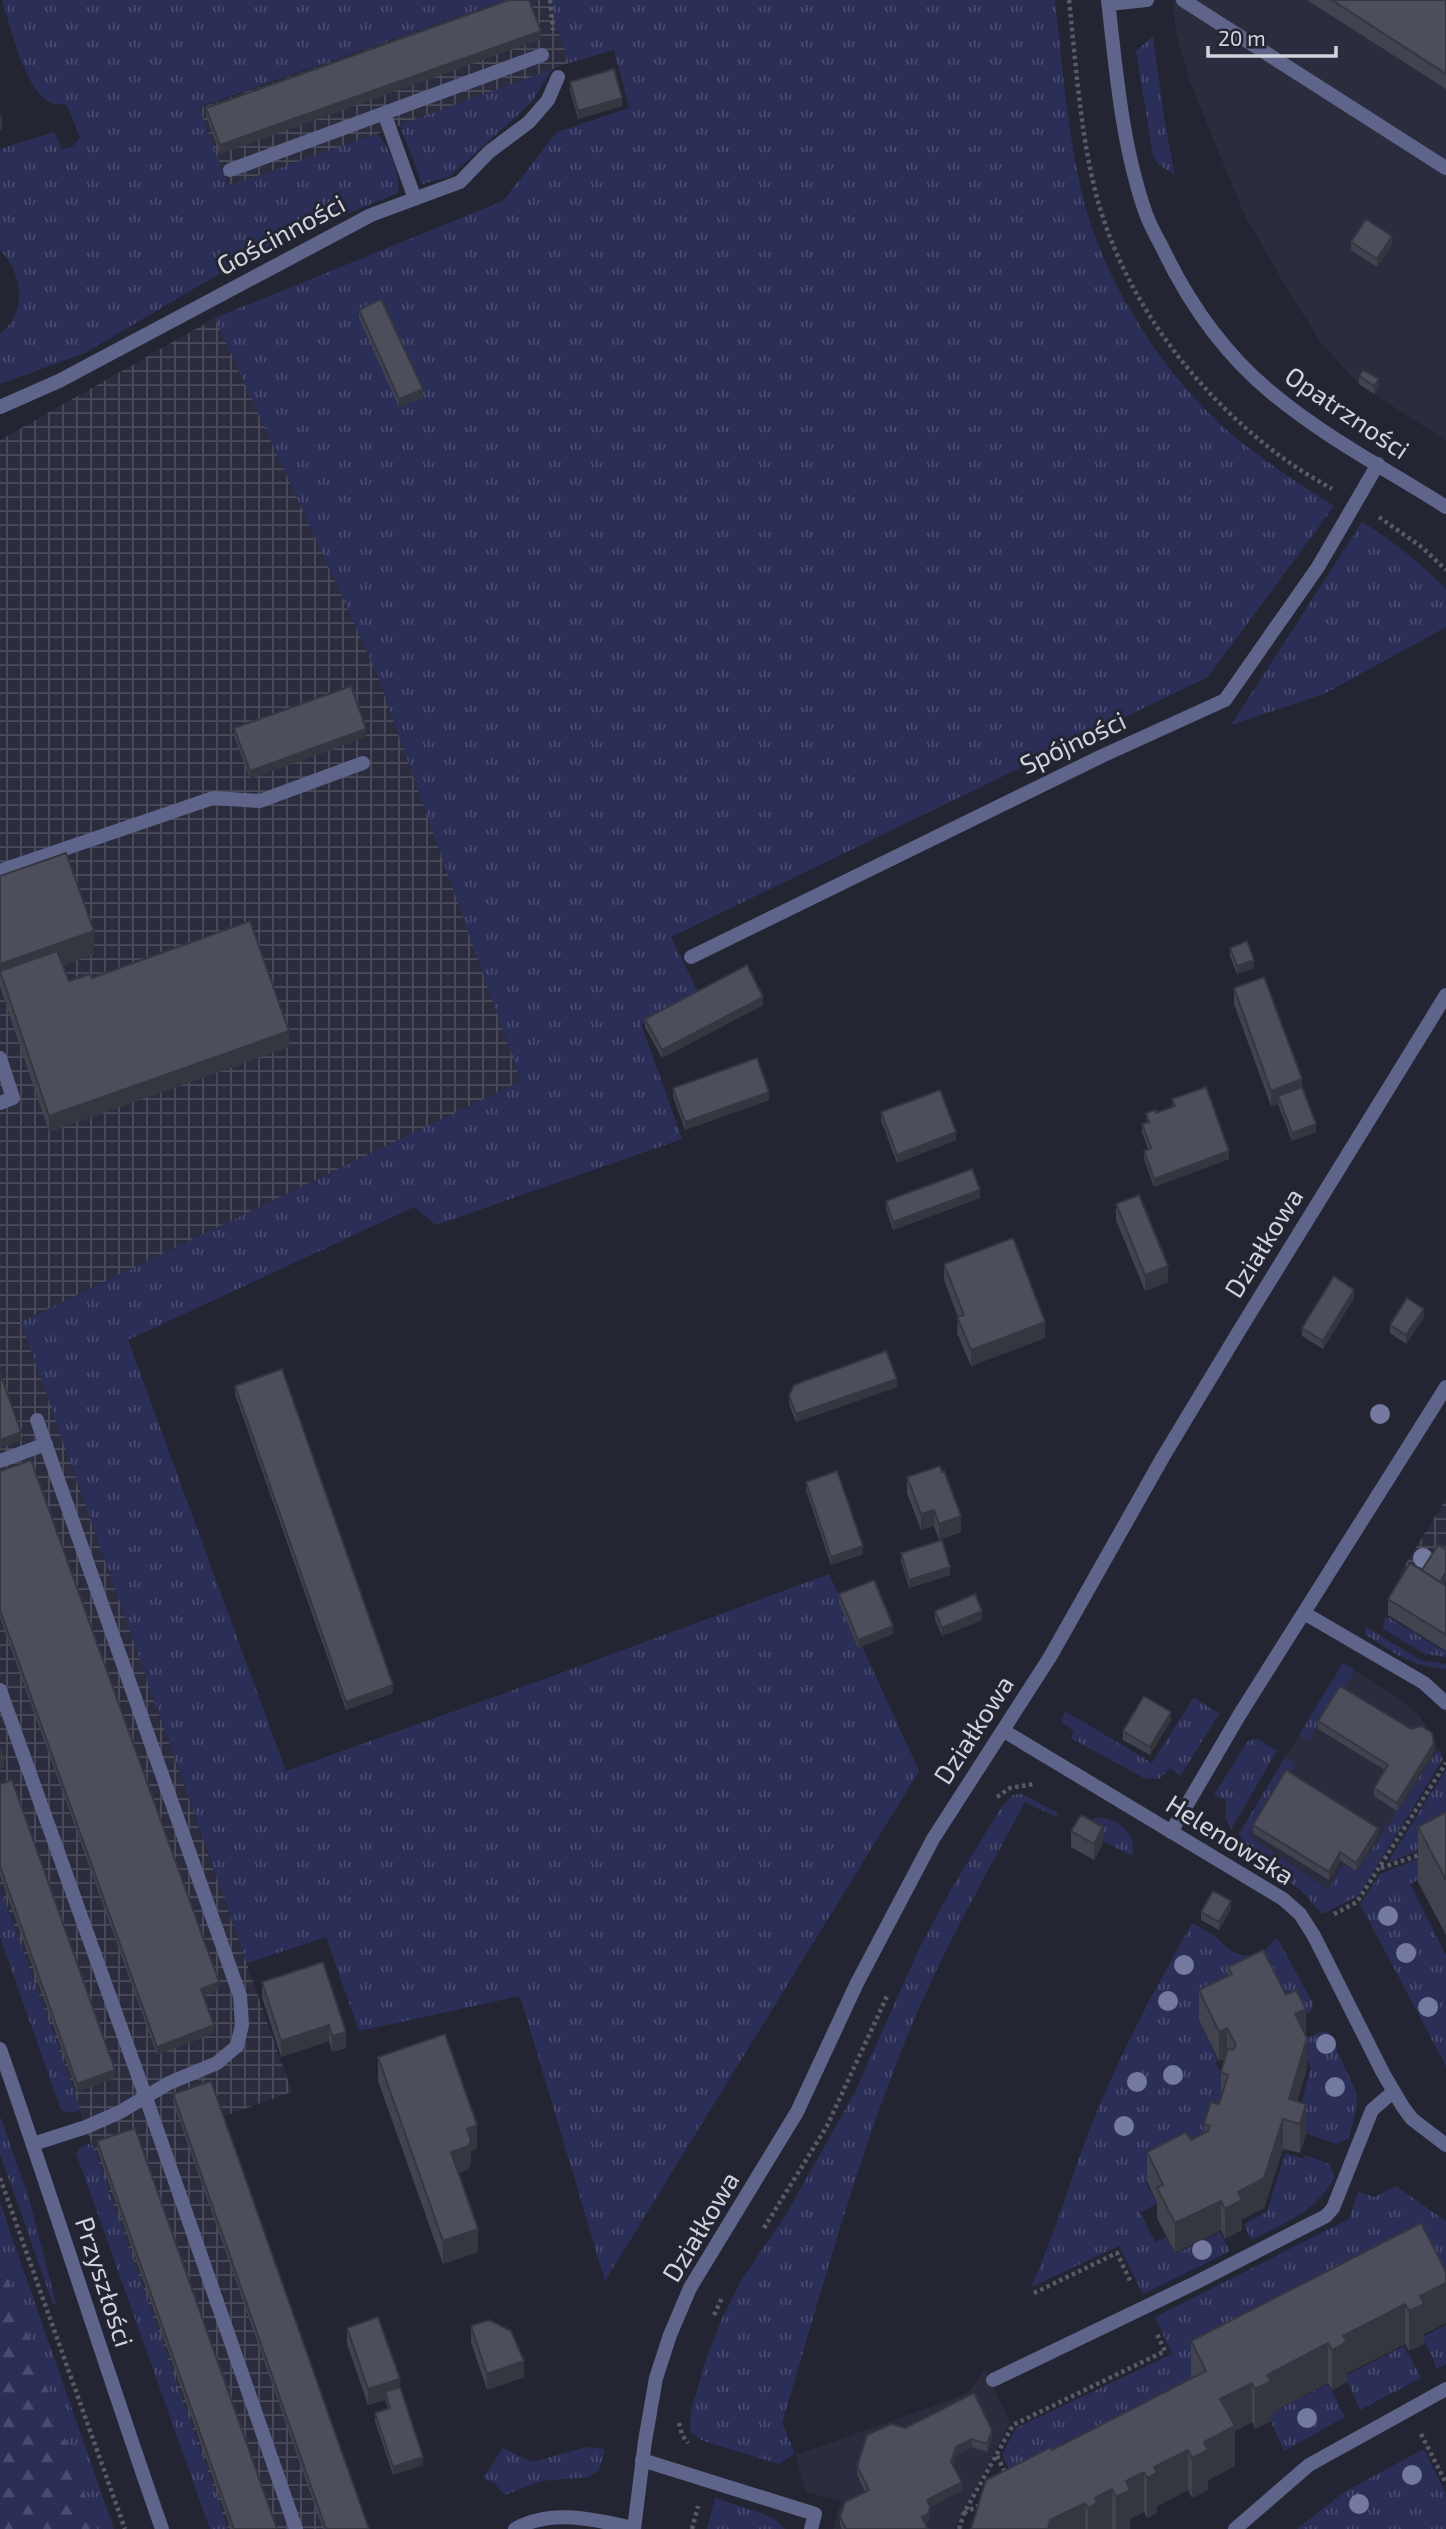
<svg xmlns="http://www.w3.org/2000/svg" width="1446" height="2529" viewBox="0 0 1446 2529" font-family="'Exo 2',sans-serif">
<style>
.built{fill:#2b2d3f}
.industrial{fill:url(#industrial-grid)}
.grass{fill:url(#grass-tufts)}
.forest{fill:url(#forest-firs)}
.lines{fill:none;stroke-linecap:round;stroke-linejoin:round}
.path{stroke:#585a65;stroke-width:4.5;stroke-dasharray:3.5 3.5;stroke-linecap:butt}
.service{stroke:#5f648a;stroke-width:14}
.minor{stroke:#5f648a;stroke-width:14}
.tertiary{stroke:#5f648a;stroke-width:14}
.tree{fill:#747a9f}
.wall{fill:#41434f}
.shaded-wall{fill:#353740}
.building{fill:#4c4e5c;stroke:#353740;stroke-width:2}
.labels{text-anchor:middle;stroke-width:6;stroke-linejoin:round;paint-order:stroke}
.street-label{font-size:26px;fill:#d2d4dc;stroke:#232532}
</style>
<defs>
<pattern id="industrial-grid" width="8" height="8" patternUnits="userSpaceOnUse" patternTransform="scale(1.75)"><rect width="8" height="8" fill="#2b2d3f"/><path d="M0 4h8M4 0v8" fill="none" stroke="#494b5a"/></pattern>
<pattern id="grass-tufts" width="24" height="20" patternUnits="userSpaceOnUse" patternTransform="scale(1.75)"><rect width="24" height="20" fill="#2b2f58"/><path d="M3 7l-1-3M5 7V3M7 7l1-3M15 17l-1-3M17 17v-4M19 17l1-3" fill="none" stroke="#494c6f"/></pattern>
<pattern id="forest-firs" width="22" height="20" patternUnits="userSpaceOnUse" patternTransform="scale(1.75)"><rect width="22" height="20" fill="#2b2f58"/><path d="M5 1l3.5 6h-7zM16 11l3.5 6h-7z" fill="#494c6f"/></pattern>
</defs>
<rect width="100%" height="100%" fill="#232532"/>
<path class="built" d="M1172 0H1446V441L1359 384 1321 343 1289 292 1244 214 1190 82 1176 33Z
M1343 1663 1399 1698 1420 1716 1443 1759 1358 1896 1322 1914 1300 1889 1235 1848 1242 1837 1239 1834Z
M985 2370 1010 2422 954 2529H833L841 2501 806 2492 795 2453 799 2454 961 2396 971 2389Z"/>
<path class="industrial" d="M506 0H548L569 63 377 134 231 185 227 184 199 108Z
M215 318 376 671 521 1081 21 1322 292 2092 222 2117 366 2529H228L0 1886V440Z
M1446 1499V1602L1400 1573Z"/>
<path class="grass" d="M2 0H506L199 107 227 184 231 185 377 134C390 146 401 176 398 193L256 252 85 353 0 384V334C28 311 23 274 0 250V149L54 132 62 149 72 147 80 137 67 105C63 104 55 105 51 103 24 90 11 27 2 0Z
M548 0H1055C1062 63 1067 128 1081 190 1101 278 1162 373 1229 432 1262 460 1298 483 1334 506L1208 677 671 937 699 994 641 1024 682 1139 436 1225 414 1207 128 1340 286 1771 550 1677 829 1574 919 1771 605 2281 520 1996 359 2031 326 1937 247 1963 21 1322 521 1081 376 671 215 318 503 201 557 132 629 108 614 50 569 63Z
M1153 36 1164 118 1175 175 1158 164 1153 156 1136 51Z
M552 69 531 103 449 177 422 184 400 125Z
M1362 522C1394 541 1420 563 1446 589V627L1324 694 1231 725Z
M1388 1617 1446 1652V1657L1425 1654 1383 1629 1385 1618Z
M1366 1627 1422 1661 1446 1664V1669C1410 1666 1394 1653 1365 1634Z
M1343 1663 1355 1670 1308 1741 1299 1735Z
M1194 1697 1219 1714 1180 1776 1170 1768 1159 1779 1144 1778 1071 1738 1074 1732 1062 1721 1065 1711 1152 1763Z
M1258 1739 1277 1751 1231 1829 1225 1817 1226 1800 1214 1795 1248 1741Z
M1440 1751 1443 1759 1358 1896 1322 1914 1300 1889 1235 1848 1242 1837 1239 1834 1285 1757 1296 1764 1249 1836 1328 1890 1343 1865 1357 1872 1436 1752Z
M1446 1770V1840L1387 1863Z
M1022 1794 1058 1813 1056 1817 1025 1802C984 1878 941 1954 908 2034 857 2160 821 2292 782 2423L795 2453 779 2464 701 2440 692 2433 690 2428 691 2411 707 2356 723 2316 742 2279 787 2213 855 2092 919 1949 951 1889 1002 1806 1013 1795Z
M1094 1818C1115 1815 1139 1835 1132 1856L1080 1829Z
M1446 1848V1865L1410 1884 1446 1955V2066L1360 1904 1380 1874Z
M0 1888 75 2093 80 2110 71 2113 61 2110 0 1937Z
M1192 1923C1199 1928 1211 1932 1217 1938 1232 1953 1236 1956 1258 1956L1277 1938 1313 2003 1311 2011 1305 2015 1220 2008 1198 2019 1218 2061 1215 2063 1226 2082 1202 2150 1145 2181 1157 2204 1140 2212 1155 2242 1166 2237 1175 2254 1220 2232 1230 2251 1143 2294 1119 2246 1031 2287C1054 2237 1069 2183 1089 2131 1117 2059 1154 1991 1192 1923Z
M1321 2031 1329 2033 1356 2092 1357 2105 1349 2138 1336 2144 1294 2129 1311 2068 1299 2043Z
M0 2116 29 2198 56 2304H53L0 2154Z
M92 2143 94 2149 228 2529H210L76 2153 82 2146Z
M1285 2153 1304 2159 1305 2155 1329 2164 1335 2177C1314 2213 1287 2222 1251 2240L1244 2224 1267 2212Z
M1396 2186 1446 2221V2307L1025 2499 1002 2455 1016 2428 1172 2354 1155 2317 1349 2219 1358 2192 1374 2197Z
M0 2203 114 2529H97L0 2256Z
M1446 2325V2364L1436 2369 1433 2358 1422 2337Z
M1404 2346 1421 2378 1360 2410 1345 2376Z
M1328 2384 1345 2417 1284 2451 1268 2415Z
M587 2447 605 2449 599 2470 589 2477 541 2481 505 2495 494 2483 483 2478 503 2448 532 2462Z
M1424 2449 1446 2494V2529H1297L1344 2492Z
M715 2498 772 2517 785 2529H707Z"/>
<path class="forest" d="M0 2256 97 2529H0Z"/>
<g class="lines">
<path class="path" d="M550 0 553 30
M1069 0C1076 65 1080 131 1096 194 1124 301 1198 397 1287 461 1301 471 1317 480 1332 489
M1379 517 1423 548 1446 570
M997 1797 1010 1788 1034 1784
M1381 1868 1422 1854
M1334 1914 1357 1902 1446 1763
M0 2178 125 2529
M764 2228 827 2126 888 1994
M1034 2293 1117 2253 1131 2283
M714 2315 722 2298
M679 2423 682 2435 688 2443
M1421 2434 1446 2483
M997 2456 1006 2474
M964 2513 982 2504
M692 2529 698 2506
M959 2529 964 2513 1013 2425 1165 2351 1156 2332"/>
<path class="service" d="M1183 0 1446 168
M1109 4 1147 0
M384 113 415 199
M230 170 542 55
M0 407 59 381 371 215 460 182 489 152 529 122 548 100 558 77
M0 871 213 798 260 801 363 763
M691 957 1102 756 1225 700 1318 567 1378 464
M0 1058 13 1098 0 1103
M0 1461 46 1444
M1304 1613 1424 1683 1446 1703
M0 1690 146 2098 296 2529
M1171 1832 1240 1714 1446 1387
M33 2144 86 2127 120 2112 169 2083 217 2063 237 2046 242 2025 240 1996 37 1420
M993 2380 1195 2283 1326 2216 1333 2208 1372 2110 1393 2092
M642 2460 815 2514 811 2529
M515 2529C552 2508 595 2520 634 2528
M1235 2529 1309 2465 1446 2389"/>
<path class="minor" d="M1108 0C1116 71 1122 146 1146 214 1150 225 1156 236 1162 247 1189 304 1224 354 1273 394 1326 438 1388 470 1446 507
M1004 1731 1283 1899 1300 1914 1314 1936 1383 2073 1403 2107 1412 2119 1446 2145"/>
<path class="tertiary" d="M0 2049C56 2209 106 2370 162 2529
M634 2529 645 2441 656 2378 670 2335 690 2288 797 2112 857 1983 933 1839 1050 1657 1163 1457 1239 1331 1446 995"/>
</g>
<g class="tree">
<circle cx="1380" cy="1414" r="10"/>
<circle cx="1423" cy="1558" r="10"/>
<circle cx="1388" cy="1916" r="10"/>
<circle cx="1406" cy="1953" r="10"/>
<circle cx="1184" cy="1965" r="10"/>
<circle cx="1168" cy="2001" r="10"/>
<circle cx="1428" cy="2007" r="10"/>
<circle cx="1326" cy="2044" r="10"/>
<circle cx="1173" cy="2075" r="10"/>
<circle cx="1137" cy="2082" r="10"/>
<circle cx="1335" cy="2087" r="10"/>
<circle cx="1124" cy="2126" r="10"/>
<circle cx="1202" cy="2250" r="10"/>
<circle cx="1307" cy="2418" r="10"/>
<circle cx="1412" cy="2475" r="10"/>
<circle cx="1359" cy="2504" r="10"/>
</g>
<path class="wall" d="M1307 0H1446V89Z
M541 39 220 154 206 116V108Z
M570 82 622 106 578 119 570 91Z
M1351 242 1392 244 1377 267 1351 250Z
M359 310 423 397 399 407 359 318Z
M1359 376 1379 387 1374 394 1359 384Z
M234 728 366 737 250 779 234 736Z
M0 876 94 954 63 965 69 981 92 978 289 1047 49 1132 0 987Z
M1230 948 1254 968 1237 974 1230 956Z
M1234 988 1302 1087 1316 1132 1292 1141 1278 1104 1271 1106 1234 1004Z
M763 1005 662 1058 645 1027V1019Z
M673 1088 769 1100 685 1130 673 1096Z
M1172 1099 1229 1159 1154 1187 1144 1159V1151L1148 1149 1142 1132V1124L1147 1122 1146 1113H1156L1172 1107Z
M881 1112 956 1140 897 1163 881 1120Z
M980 1198 893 1230 886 1209V1201Z
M1116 1204 1168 1282 1145 1291 1116 1220Z
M944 1264 1045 1338 971 1366 957 1333 958 1317 944 1280Z
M1354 1298 1323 1349 1302 1336V1328Z
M1424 1317 1406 1344 1390 1333V1325Z
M235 1386 393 1693 346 1710 235 1394Z
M897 1387 796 1422 789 1404V1396Z
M0 1471 219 1990 203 1996 214 2033 157 2055 0 1618Z
M907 1477 961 1532 939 1540 934 1526 921 1530 907 1493Z
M806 1482 863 1554 831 1565 806 1490Z
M1446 1549V1580L1443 1584 1446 1586V1651L1388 1615V1599Z
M901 1553 950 1575 909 1588 901 1561Z
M839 1594 893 1634 858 1648 839 1602Z
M935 1611 982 1620 942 1636 935 1619Z
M1171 1720 1150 1755 1123 1740V1731Z
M1318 1721 1434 1751 1397 1811 1374 1796V1788L1385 1770 1318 1729Z
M0 1784 115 2078 77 2092 0 1875Z
M1446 1812V1935L1418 1882V1827Z
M1253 1825 1378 1836 1356 1871 1340 1860 1329 1880 1253 1833Z
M1071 1831 1103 1843 1094 1860 1071 1847Z
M1231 1909 1219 1930 1201 1920V1912Z
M323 1962 346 2048 332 2052 329 2041 281 2057 262 1997V1982Z
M1228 1967 1306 2036 1307 2068 1297 2101 1306 2134 1300 2153 1283 2149 1264 2208 1242 2219V2230L1225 2239 1221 2230 1175 2253 1157 2218V2203L1147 2181V2152L1191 2140 1204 2133V2124L1219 2104 1221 2100V2072L1225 2059 1219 2061 1199 2020V1990L1228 1976Z
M378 2057 477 2148 471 2151V2164L468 2169 458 2173 478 2252 443 2264 378 2081Z
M173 2094 369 2529H323L173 2102Z
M97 2141 277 2529H231L97 2149Z
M1446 2272V2323L1424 2334V2344L1409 2351 1405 2344 1347 2373V2382L1332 2390 1328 2383 1271 2413V2421L1255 2429 1252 2422 1235 2431V2466L1208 2480V2490L1192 2498 1188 2490 1157 2506V2513L1147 2518 1144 2512 1130 2519V2529H971L1052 2450 1191 2378V2341Z
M471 2326 524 2377 487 2390 471 2342Z
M347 2328 400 2387 423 2465 393 2475 375 2421V2413L388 2408 385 2400 368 2405 347 2344Z
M905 2428 992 2438 987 2452 972 2447 956 2455 953 2465 962 2490 930 2507V2514L928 2522 925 2523 928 2529H842L840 2525V2517L865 2492 857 2474V2466Z"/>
<path class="shaded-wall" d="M541 31V39L220 154V145Z
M622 98V106L578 119V111Z
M2 115V131H0V116Z
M1392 236V244L1377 267V259Z
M1379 379V387L1374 394V386Z
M423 389V397L399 407V399Z
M366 729V737L250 779V771Z
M94 931V954L5 986 0 971V987V964Z
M1254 960V968L1237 974V966Z
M763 997V1005L662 1058V1050Z
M289 1031V1047L49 1132V1116Z
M1302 1079V1095L1278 1096V1104L1271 1106V1091Z
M769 1092V1100L685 1130V1122Z
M1316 1124V1132L1292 1141V1133Z
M956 1132V1140L897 1163V1155Z
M1229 1151V1159L1154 1187V1179Z
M980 1190V1198L893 1230V1222Z
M1168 1266V1282L1145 1291V1275Z
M1354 1290V1298L1323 1349V1341Z
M1424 1309V1317L1406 1344V1335Z
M1045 1322V1338L971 1366V1350Z
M897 1379V1387L796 1422V1414Z
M21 1432V1440L0 1448V1440Z
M934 1510V1526L921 1530V1514Z
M961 1516V1532L939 1540V1524Z
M863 1546V1554L831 1565V1557Z
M950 1567V1575L909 1588V1580Z
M1446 1572V1580L1436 1595V1587Z
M982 1611V1620L942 1636V1628Z
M893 1626V1634L858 1648V1640Z
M393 1685V1693L346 1710V1702Z
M1171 1712V1720L1150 1755V1747Z
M1434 1743V1751L1397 1811V1803Z
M4 1759V1767L0 1769V1761Z
M1103 1827V1843L1094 1860V1844Z
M1378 1828V1836L1356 1871V1863Z
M1340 1852V1860L1329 1880V1872Z
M1231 1901V1909L1219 1930V1922Z
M219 1982V1990L201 1997V1989Z
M1306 2009V2039L1295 2014Z
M214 2025V2033L157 2055V2047Z
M329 2025V2041L281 2057V2041Z
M1227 2028V2058L1219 2061V2032Z
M346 2032V2048L332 2052V2036Z
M1307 2038V2068L1291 2121 1289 2099Z
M115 2070V2078L77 2092V2084Z
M1306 2104V2134L1300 2153V2124Z
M1283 2119V2149L1264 2208 1242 2219V2230L1225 2239V2209L1238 2192Z
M477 2125V2148L471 2151V2164L468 2169 451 2175V2152L467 2129Z
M1221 2201V2230L1175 2253V2223Z
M478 2229V2252L443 2264V2241Z
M1446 2283V2323L1424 2334V2344L1409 2351V2311L1420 2296Z
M1405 2304V2344L1347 2373V2382L1332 2390V2350L1343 2336Z
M1328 2343V2383L1271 2413V2421L1255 2429V2389L1267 2375Z
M524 2361V2377L487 2390V2374Z
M400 2379V2395L385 2392V2400L368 2405V2389Z
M1252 2383V2422L1235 2431V2466L1208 2480V2490L1192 2498V2458L1204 2442 1220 2399Z
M992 2430V2438L987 2452V2444Z
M972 2439V2447L956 2455 951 2470V2462L956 2447Z
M1188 2450V2490L1157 2506V2513L1147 2518V2478L1154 2467Z
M423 2457V2465L393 2475V2467Z
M1144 2472V2512L1130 2519V2529H1116V2497L1126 2481Z
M962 2482V2490L930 2507V2514L928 2522 922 2525V2517L927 2500Z
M1112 2489V2529H1088V2508L1095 2498Z
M1085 2503V2529H1048L1050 2520Z"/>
<path class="building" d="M509 0H529L541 31 220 145 206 108Z
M1332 0H1446V74Z
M614 69 622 98 578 111 570 82Z
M1366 219 1392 236 1377 259 1351 242Z
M381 299 423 389 399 399 359 310Z
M1363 370 1379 379 1374 386 1359 376Z
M351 686 366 729 250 771 234 728Z
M66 853 94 931 0 964V876Z
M250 921 289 1031 49 1116 0 971 57 951 69 981 90 974 92 978Z
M1247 941 1254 960 1237 966 1230 948Z
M747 965 763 997 662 1050 645 1019Z
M1264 977 1302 1079 1271 1091 1234 988Z
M757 1058 769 1092 685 1122 673 1088Z
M1206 1087 1229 1151 1154 1179 1144 1151 1151 1148 1142 1124 1149 1122 1146 1113 1156 1110V1113L1175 1106 1172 1099Z
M1302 1087 1316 1124 1292 1133 1278 1096Z
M940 1090 956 1132 897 1155 881 1112Z
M972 1169 980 1190 893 1222 886 1201Z
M1139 1195 1168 1266 1145 1275 1116 1204Z
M1013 1238 1045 1322 971 1350 957 1317 964 1315 944 1264Z
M1334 1276 1354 1290 1323 1341 1302 1328Z
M1407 1298 1424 1309 1406 1335 1390 1325Z
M886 1351 897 1379 796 1414 789 1396 794 1385Z
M282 1369 393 1685 346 1702 235 1386Z
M0 1373 21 1432 0 1440Z
M31 1460 219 1982 201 1989 214 2025 157 2047 0 1610V1471Z
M940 1466 942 1472 944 1471 961 1516 939 1524 934 1510 921 1514 907 1477Z
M837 1471 863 1546 831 1557 806 1482Z
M942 1540 950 1567 909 1580 901 1553Z
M1438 1545 1446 1549V1572L1440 1582 1422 1570Z
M1410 1563 1446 1586V1635L1388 1599Z
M874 1580 893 1626 858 1640 839 1594Z
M975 1594 982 1611 942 1628 935 1611Z
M1340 1686 1411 1729 1421 1726 1432 1733 1434 1743 1397 1803 1374 1788 1388 1765 1318 1721Z
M1144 1696 1171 1712 1150 1747 1123 1731Z
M0 1748 4 1759 0 1761Z
M1286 1770 1378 1828 1356 1863 1340 1852 1329 1872 1253 1825Z
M12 1780 115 2070 77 2084 0 1866V1784Z
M1446 1812V1880L1418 1827Z
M1081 1815 1103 1827 1094 1844 1071 1831Z
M1213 1891 1231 1901 1219 1922 1201 1912Z
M1263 1950 1286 1995 1296 1990 1306 2009 1295 2014 1307 2038 1289 2099 1306 2104 1300 2124 1283 2119 1264 2178 1238 2192 1242 2200 1225 2209 1221 2201 1175 2223 1157 2188 1163 2185 1147 2152 1186 2132 1191 2140 1208 2131 1210 2126 1204 2124 1211 2102 1219 2104 1228 2075 1221 2072 1228 2049 1233 2050 1236 2045 1227 2028 1219 2032 1199 1990 1232 1974 1228 1967Z
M323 1962 346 2032 332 2036 329 2025 281 2041 262 1982Z
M445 2034 477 2125 467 2129 471 2141 468 2146 451 2152 478 2229 443 2241 378 2057Z
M211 2081 369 2529H326L173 2094Z
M135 2128 277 2529H234L97 2141Z
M1421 2223 1446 2272V2283L1420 2296 1424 2304 1409 2311 1405 2304 1343 2336 1347 2342 1332 2350 1328 2343 1267 2375 1271 2381 1255 2389 1252 2383 1220 2399 1235 2426 1204 2442 1208 2450 1192 2458 1188 2450 1154 2467 1157 2473 1147 2478 1144 2472 1126 2481 1130 2490 1116 2497 1112 2489 1095 2498 1097 2503 1088 2508 1085 2503 1050 2520 1048 2529H971L986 2480 1051 2447 1052 2450 1206 2371 1191 2341Z
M378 2317 400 2379 368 2389 347 2328Z
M489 2320 511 2331 524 2361 487 2374 471 2326Z
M400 2387 423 2457 393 2467 375 2413 390 2408 385 2392Z
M974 2393 992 2430 987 2444 972 2439 956 2447 951 2462 962 2482 927 2500 930 2506 928 2514 922 2517 928 2529H846L840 2517 845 2502 869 2490 857 2466 867 2435 891 2424 905 2428Z"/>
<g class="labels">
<g class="street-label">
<text transform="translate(281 235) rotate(-28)" y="9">Gościnności</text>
<text transform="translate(1347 413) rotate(34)" y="9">Opatrzności</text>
<text transform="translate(1073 743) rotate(-25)" y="9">Spójności</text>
<text transform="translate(1264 1243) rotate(-58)" y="9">Działkowa</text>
<text transform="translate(974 1730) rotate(-57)" y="9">Działkowa</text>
<text transform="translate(1230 1840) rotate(32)" y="9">Helenowska</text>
<text transform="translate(701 2227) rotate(-59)" y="9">Działkowa</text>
<text transform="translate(104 2282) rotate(72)" y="9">Przyszłości</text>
</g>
</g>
<path d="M1208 46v10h128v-10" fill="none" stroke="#d2d4dc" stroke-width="3.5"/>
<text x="1218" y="46" font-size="21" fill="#d2d4dc" stroke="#232532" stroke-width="5" paint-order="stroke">20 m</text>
</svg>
